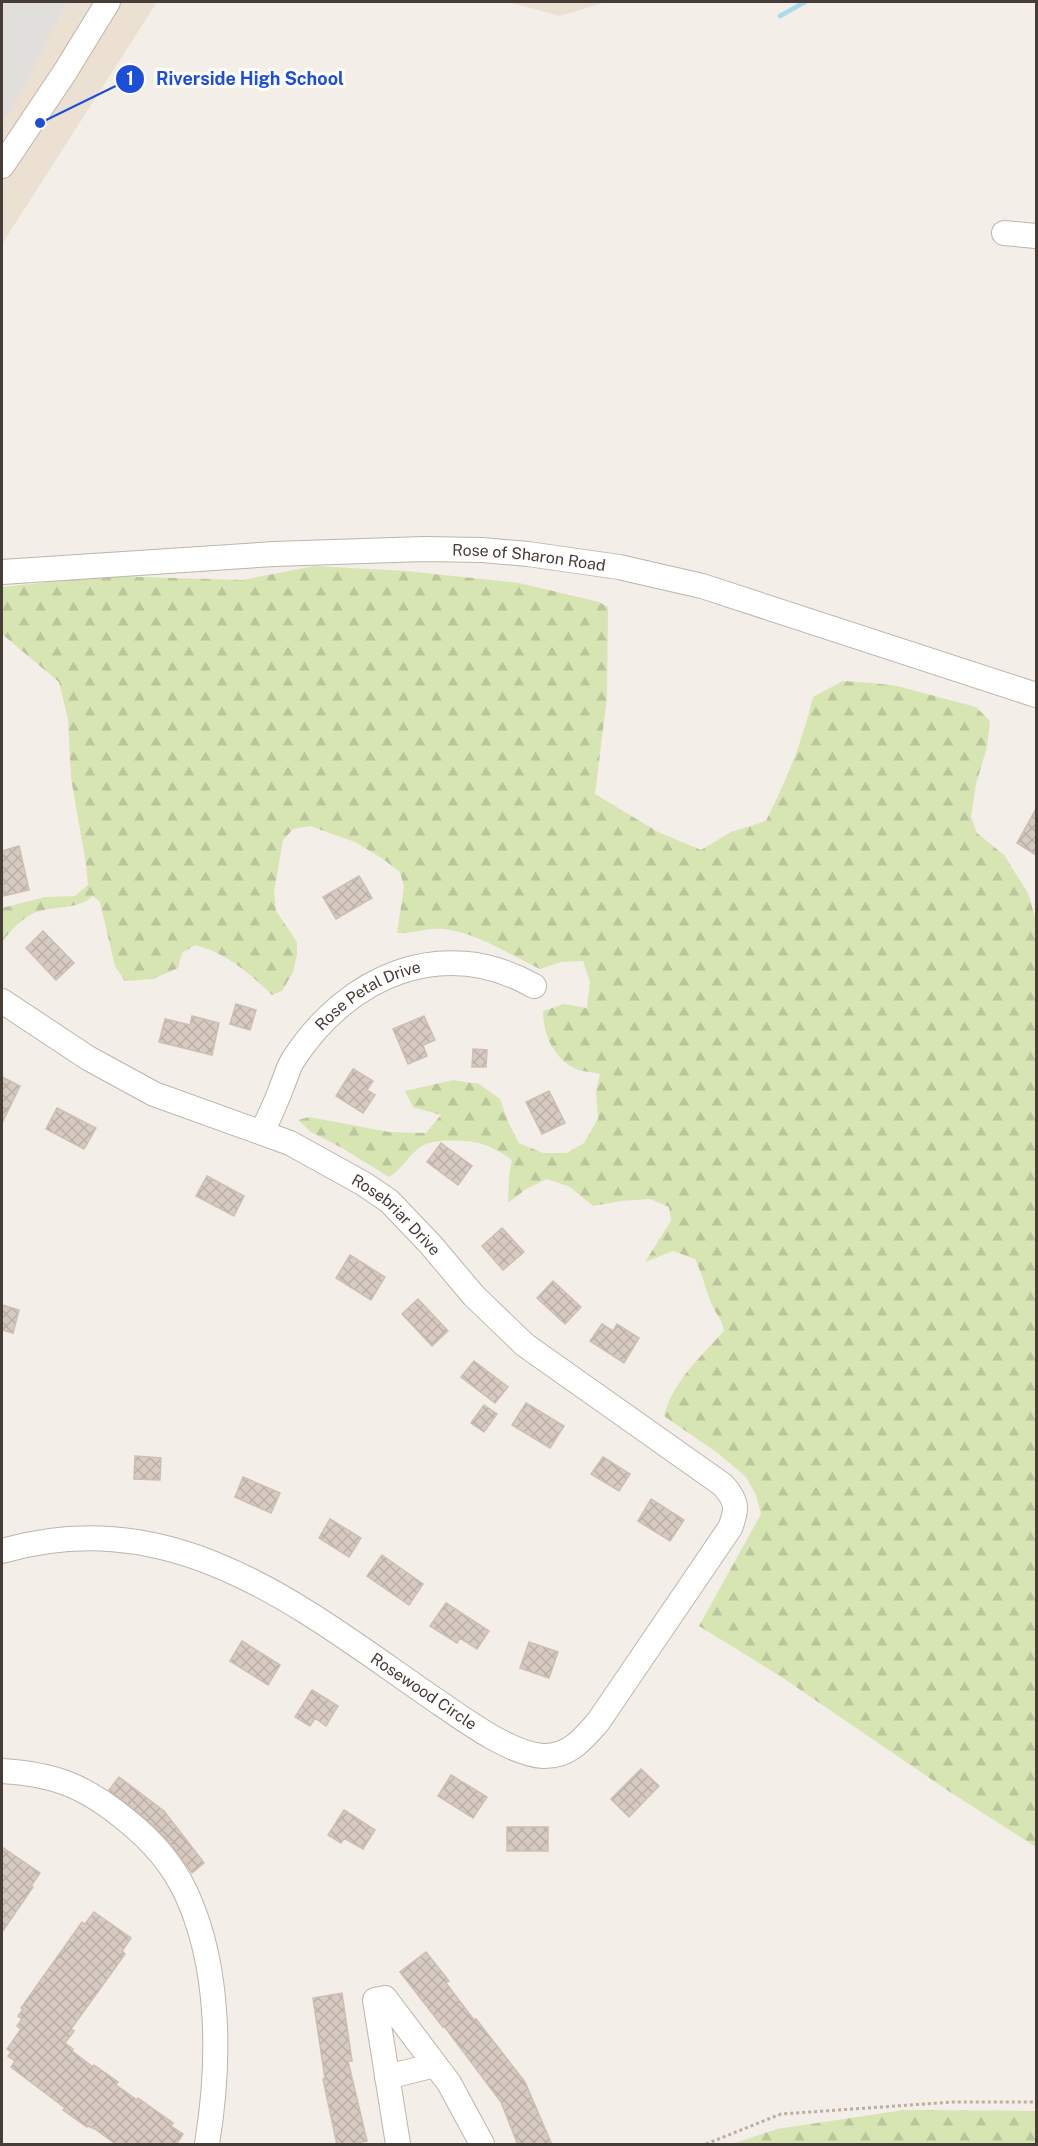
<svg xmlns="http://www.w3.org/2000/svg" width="1038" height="2146" viewBox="0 0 1038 2146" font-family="'Public Sans',sans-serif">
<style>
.education{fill:#ebe0d2}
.forest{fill:url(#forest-firs)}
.parking{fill:#e1dfdc}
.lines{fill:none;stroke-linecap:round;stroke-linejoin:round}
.stream{stroke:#a7dced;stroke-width:4.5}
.building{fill:url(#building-cross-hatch);stroke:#cebeb1;stroke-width:1.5}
.minor-casing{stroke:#beb4ab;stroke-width:26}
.path{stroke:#bfad9d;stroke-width:3;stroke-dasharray:3 3;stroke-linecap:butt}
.minor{stroke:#fff;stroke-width:24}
.labels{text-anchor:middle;stroke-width:6;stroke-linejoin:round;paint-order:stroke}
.street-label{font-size:16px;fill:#463d37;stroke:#fff}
.leader{fill:none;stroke:#1d4ed8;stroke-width:2}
.callout-dot{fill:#1d4ed8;stroke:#fff;stroke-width:2}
.mark-label{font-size:18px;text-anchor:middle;font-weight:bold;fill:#fff}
.callout-label{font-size:18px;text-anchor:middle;font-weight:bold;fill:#1d4ed8;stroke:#fff;stroke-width:6;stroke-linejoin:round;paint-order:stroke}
</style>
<defs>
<pattern id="forest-firs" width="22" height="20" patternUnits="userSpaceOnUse" patternTransform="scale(1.5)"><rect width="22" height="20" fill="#d7e5b3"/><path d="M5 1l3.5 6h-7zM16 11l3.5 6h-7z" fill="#bac59b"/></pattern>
<pattern id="building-cross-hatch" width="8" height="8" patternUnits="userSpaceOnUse" patternTransform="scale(1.5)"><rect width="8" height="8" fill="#d7cac1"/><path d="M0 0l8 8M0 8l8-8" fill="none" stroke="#baaea6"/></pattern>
</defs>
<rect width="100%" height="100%" fill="#f3eee8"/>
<path class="education" d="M2 2H157L2 244Z
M508 2H606L560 16Z"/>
<path class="forest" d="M314 566 406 571 519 583 599 602 608 607 607 697 595 794 658 832 701 850 731 832 766 821C786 781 803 741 813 697L843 681 873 683 897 686 976 707 990 721 987 747 976 784 971 817 977 833 1004 855 1028 893 1036 921V1847L950 1792 780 1676 699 1626 761 1514 756 1495 746 1477 719 1454 664 1416C672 1383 701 1356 724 1331 722 1319 714 1312 710 1300 705 1287 702 1273 695 1259L673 1251 645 1262 671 1221 669 1207 650 1199 621 1201 593 1206 570 1187 547 1179 526 1189 508 1203 509 1176 512 1160C502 1153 491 1146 479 1143 464 1140 431 1138 419 1148 407 1157 402 1170 389 1177L342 1148 311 1132 298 1120 309 1117 389 1132 426 1133 441 1115 413 1107 405 1091 453 1080 479 1084 500 1099 509 1124 519 1143 543 1153H567L584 1143 598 1119 596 1092 600 1074C593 1072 583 1072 576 1069 554 1059 543 1034 543 1011L564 1004 587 1008 590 982 583 961 561 962 540 969C510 955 478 933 444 929 429 927 412 934 397 933L404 887 400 872 383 859 355 842 310 826 293 829 283 840 274 892 276 911 297 942V955L293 972 282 991 272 995C249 973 227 953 195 945L182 953 178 968 153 979 125 981 115 966 100 902 93 896C76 911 54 905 34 913 22 918 9 932 2 942V908L45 897 75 896 88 885 86 864 71 778 68 719 59 682 2 634V587L105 576 243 580Z
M904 2110 1036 2111V2144H732L777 2129Z"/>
<path class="parking" d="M2 2H67L11 112 2 118Z"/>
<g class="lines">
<path class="stream" d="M780 16 805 2"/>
</g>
<path class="building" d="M1036 809V855L1017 843Z
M19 846 29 890 3 896 2 851Z
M359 876 372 898 336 919 323 897Z
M43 931 74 963 56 980 26 948Z
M236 1004 256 1010 250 1030 230 1024Z
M192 1016 219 1023 212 1055 159 1042 165 1019 190 1025Z
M424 1016 435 1040 423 1045 427 1056 408 1064 393 1029Z
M473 1049 487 1050 486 1067H472Z
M353 1069 373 1081 367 1090 375 1095 363 1113 336 1096Z
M2 1077 20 1086 2 1123Z
M549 1091 565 1123 542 1134 526 1102Z
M57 1108 96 1128 84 1149 46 1129Z
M441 1143 472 1166 458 1185 427 1162Z
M207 1176 244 1196 234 1216 196 1196Z
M502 1228 524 1252 503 1270 482 1246Z
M350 1255 385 1277 371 1300 336 1278Z
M553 1281 581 1307 565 1324 537 1298Z
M418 1299 448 1331 432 1346 402 1314Z
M2 1305 19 1310 13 1333 2 1330Z
M602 1324 613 1331 617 1324 639 1338 624 1363 590 1341Z
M474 1361 508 1387 495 1403 461 1377Z
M526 1403 564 1426 550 1448 512 1425Z
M484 1405 497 1414 484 1432 471 1423Z
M135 1456 161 1458 160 1480 134 1479Z
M603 1457 630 1474 619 1491 591 1474Z
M243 1477 280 1493 271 1513 235 1497Z
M651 1499 684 1520 670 1541 638 1521Z
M330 1519 361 1538 349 1557 319 1538Z
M382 1555 423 1584 409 1605 367 1576Z
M446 1603 489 1631 477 1649 460 1638 457 1643 430 1626Z
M242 1641 280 1665 268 1685 230 1661Z
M529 1642 558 1652 549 1678 520 1668Z
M312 1690 338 1706 326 1726 315 1718 310 1726 295 1717Z
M641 1769 659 1786 629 1817 611 1799Z
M451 1775 487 1797 473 1818 438 1796Z
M119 1777 164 1811 204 1863 192 1873 171 1844 154 1826 109 1790Z
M344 1810 375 1830 363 1849 344 1838 341 1843 328 1835Z
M507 1827H548V1851H507Z
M2 1847 40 1873 31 1886 33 1887 2 1932Z
M94 1912 131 1938 122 1951 125 1954 71 2029 74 2031 65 2043 73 2049 72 2051 93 2067 94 2065 118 2082 116 2085 137 2100 138 2098 173 2123 171 2126 183 2134 176 2145H117L95 2129 88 2126 87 2127 63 2110 65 2108 11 2067 15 2061 8 2056 11 2052 7 2049 21 2029 17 2026 22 2019 18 2016 23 2009 21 2008 82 1922 85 1924Z
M426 1952 449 1981 446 1983 474 2020 476 2019 525 2082 552 2145H518L501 2102 444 2026 443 2027 400 1972Z
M342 1993 352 2061H348L367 2141 348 2145H337L323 2079H325L313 1998Z"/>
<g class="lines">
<defs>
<g id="minor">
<path d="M2 166 65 72 108 2"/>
<path d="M1004 233 1036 236"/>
<path id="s1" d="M2 572 274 554 424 549 482 550 528 554 619 567 702 586 1036 695"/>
<path id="s2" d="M2 1001 88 1058 154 1094 290 1143 364 1184 389 1201 431 1245 474 1296 525 1345 723 1485C737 1501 738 1508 730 1528L598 1722C583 1739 569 1757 543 1756 509 1754 459 1716 431 1697 298 1605 174 1502 2 1551"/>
<path id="s3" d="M262 1132C269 1117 277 1101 282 1086 286 1077 288 1068 293 1060 347 976 442 934 534 986"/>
<path d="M2 1771C54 1774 85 1786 126 1820 150 1839 173 1865 186 1893 221 1968 220 2065 207 2144"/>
<path d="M387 2077 435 2065"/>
<path d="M398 2144 375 2000 385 1998 449 2083 482 2144"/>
</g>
</defs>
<use href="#minor" class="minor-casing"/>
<path class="path" d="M706 2144 781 2114 953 2102H1036"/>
<use href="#minor" class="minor"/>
</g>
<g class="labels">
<g class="street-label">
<text dy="6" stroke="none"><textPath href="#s1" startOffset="528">Rose of Sharon Road</textPath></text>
<text dy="6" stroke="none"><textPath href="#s3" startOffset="180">Rose Petal Drive</textPath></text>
<text dy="6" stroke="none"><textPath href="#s2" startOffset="452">Rosebriar Drive</textPath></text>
<text transform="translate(424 1691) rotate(34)" y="6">Rosewood Circle</text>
</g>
</g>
<path class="leader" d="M40 123L130 79"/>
<g class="callout-dot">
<circle cx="40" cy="123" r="6"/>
<circle cx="130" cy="79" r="15"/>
</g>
<g class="mark-label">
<text x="130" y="85">1</text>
</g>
<g class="callout-label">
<text x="250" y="85">Riverside High School</text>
</g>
<rect width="1038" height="2146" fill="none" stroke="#463d37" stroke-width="6"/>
</svg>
